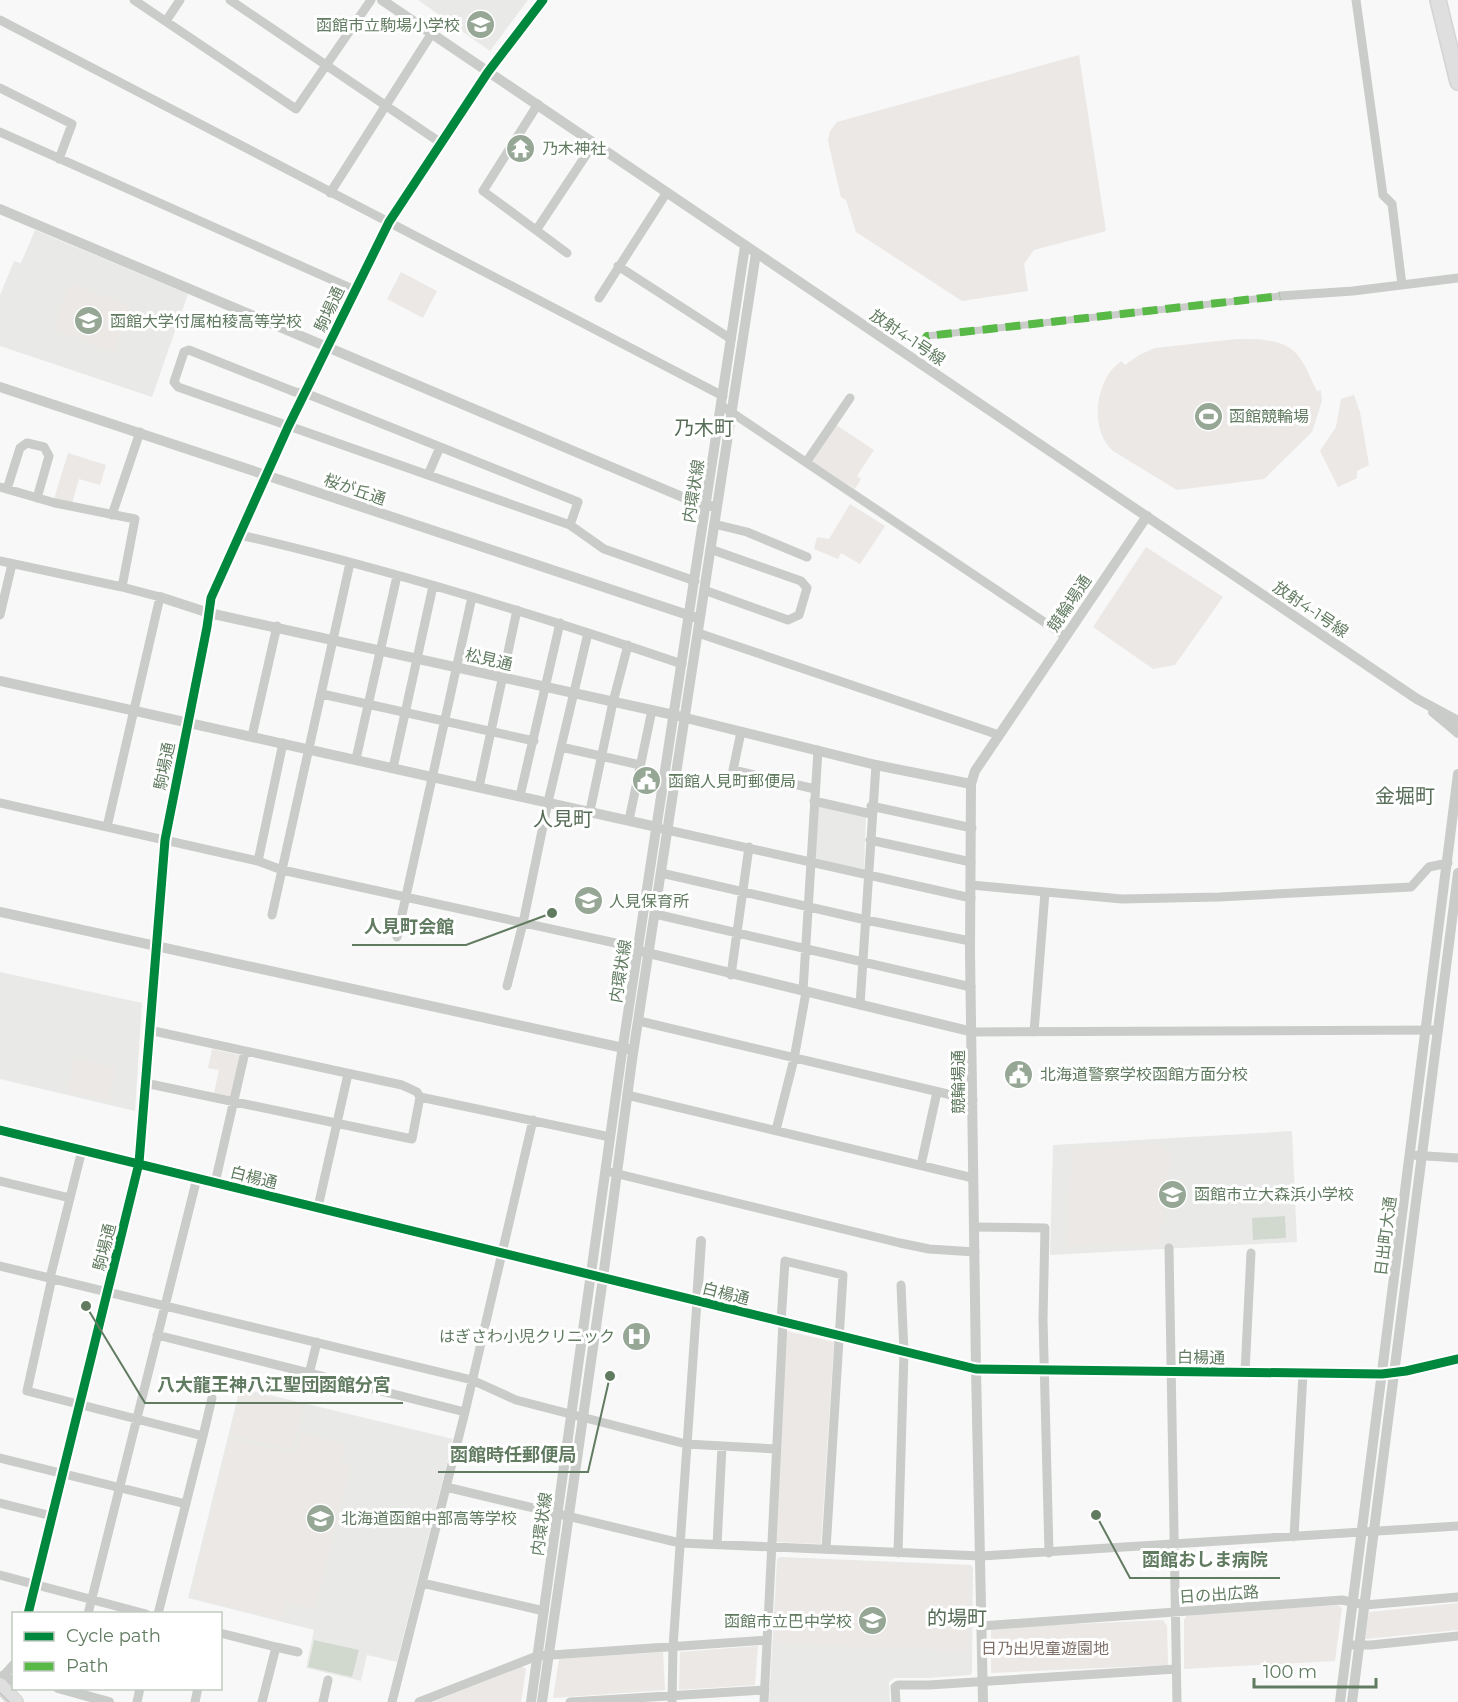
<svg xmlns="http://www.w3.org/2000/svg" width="1458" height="1702" viewBox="0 0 1458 1702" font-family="Montserrat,'Noto Sans JP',sans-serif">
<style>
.built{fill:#e9eae8}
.green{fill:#ebe8e6}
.water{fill:#d1d9cf}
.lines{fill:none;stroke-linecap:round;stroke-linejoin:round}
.primary-casing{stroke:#d3d5d3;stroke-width:16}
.trunk-casing{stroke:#d3d4d3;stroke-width:18}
.pedestrian{stroke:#c9ccc9;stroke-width:7}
.minor{stroke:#c9ccc9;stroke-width:9}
.tertiary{stroke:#c9ccc9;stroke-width:10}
.primary{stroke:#dedfde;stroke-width:14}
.trunk{stroke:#dedfde;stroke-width:15}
.tram{stroke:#c0c2c0;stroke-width:1.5}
.quiet{stroke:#58b947;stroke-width:8;stroke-dasharray:15 8;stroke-linecap:butt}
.cycleway-casing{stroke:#fff;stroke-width:13}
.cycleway{stroke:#00873e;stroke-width:9}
.labels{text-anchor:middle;stroke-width:6;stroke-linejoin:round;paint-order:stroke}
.poi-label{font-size:16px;fill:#617b61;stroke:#fff;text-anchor:start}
.street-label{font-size:16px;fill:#617b61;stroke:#fff}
.park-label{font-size:16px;fill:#7e7068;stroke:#fff}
.quarter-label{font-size:20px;fill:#576c57;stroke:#fff}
.leader{fill:none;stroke:#617b61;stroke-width:2}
.callout-dot{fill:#617b61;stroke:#fff;stroke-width:2}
.callout-label{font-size:18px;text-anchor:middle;font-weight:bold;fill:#617b61;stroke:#fff;stroke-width:6;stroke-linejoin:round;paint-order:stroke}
</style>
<rect width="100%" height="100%" fill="#f8f8f8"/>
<path class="built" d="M418 0H528L490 51Z
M35 230 188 294 152 397 0 346V295L14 261 21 263Z
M818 805 866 817 864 869 815 859Z
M0 972 142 1003 135 1111 0 1079Z
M1292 1131 1297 1242 1050 1255 1053 1145Z
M240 1388 453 1439 397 1662 367 1655 361 1681 306 1668 314 1630 188 1598Z
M780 1557 971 1565 973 1568 972 1673 970 1675 929 1678H894L889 1682 890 1702H769L777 1559Z"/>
<path class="green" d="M1079 55 1106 231 1034 250 1024 264 1028 291 962 301 856 232 846 200 841 197 828 141 830 131 837 122Z
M401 272 437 291 423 318 387 299Z
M70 283 131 306 114 352 53 329Z
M1237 339C1257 339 1286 338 1299 357 1307 367 1311 380 1317 391L1321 390 1322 401 1312 432 1264 479 1177 490 1113 451C1093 433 1094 398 1108 375 1111 370 1116 365 1121 361L1125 365 1139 355 1155 348Z
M1354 395 1360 412 1369 465 1357 471V478L1338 487 1320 451 1336 427 1341 399Z
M836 425 874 450 857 476 861 479 855 489 812 461Z
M68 453 106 465 100 485 79 479 72 503 54 499Z
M850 504 885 526 860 564 841 553 838 559 814 549 817 537 829 539Z
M1146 547 1223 597 1175 665 1153 669 1093 627Z
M212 1049 240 1055 234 1097 214 1093 219 1070 208 1068Z
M74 1058 116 1068 108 1101 67 1092Z
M1161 1144 1171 1153 1167 1204 1158 1243 1066 1246 1072 1148Z
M786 1331 834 1342 821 1544 774 1542Z
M241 1391 304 1406 293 1450 231 1435Z
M301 1432 345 1444 340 1461 351 1464 315 1610 285 1603 281 1620 200 1599 193 1587 230 1438 295 1454Z
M781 1558 968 1566 967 1651 805 1645 774 1642 779 1560Z
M1458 1603V1630L1365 1639 1369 1612Z
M1338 1605 1342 1608 1335 1661 1184 1669V1620L1187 1615Z
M1163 1620 1167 1626 1168 1665 991 1673V1628Z
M758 1646 755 1685 679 1690 680 1652Z
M663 1652 665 1690 553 1698 559 1659Z
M522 1666 526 1669 521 1702H433Z"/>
<path class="water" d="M1285 1216 1286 1238 1253 1240 1252 1218Z
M314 1640 359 1650 352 1677 308 1667Z"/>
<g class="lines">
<defs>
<path id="primary" d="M0 1685 16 1702"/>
<path id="trunk" d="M1438 0 1458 82"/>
</defs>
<use href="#primary" class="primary-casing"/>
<use href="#trunk" class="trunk-casing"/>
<path class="pedestrian" d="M920 347 927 336 1280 296"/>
<path class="minor" d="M134 0 296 109 371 0
M230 0 441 143
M1356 0 1383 195 1392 204 1402 285
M0 20 723 396
M166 21 180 0
M0 88 72 124 59 159
M538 104 483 191 567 253
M0 132 355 290
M330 193 432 33
M537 229 594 143
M618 266 731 339
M1280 296 1353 291 1458 278
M599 298 667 192
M722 406 1065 636
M807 461 850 398
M428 475 440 447
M0 487 55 503 135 519 122 587
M7 489 20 448 27 443 44 447 49 456 37 498
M112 515 140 432
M714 524 747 532 807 557
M570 525 578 502 305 393 295 392 189 350 184 352 174 382 178 387 570 525 604 549 695 581
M240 535C389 569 537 615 682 664
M0 561 122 587 160 597 107 827
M704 590 788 620 799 615 807 588 801 581 710 549
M0 615 12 564
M698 633 999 735
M322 694 534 741
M741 732 733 770 815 789
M252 736 277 626
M561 747 640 765
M356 759 397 576
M393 768 433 586
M479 787 517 610
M520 796 560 623
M814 801 871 814
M0 803 258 861 282 870 629 946 638 950
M871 806 972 828
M590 811 613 702 628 645
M629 820 652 710
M663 829 971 898
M870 840 971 862
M258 861 283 743
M661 873 866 920 970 941
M971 885 1122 899 1219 897 1411 887 1429 867 1448 863
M655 914 971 987
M272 915 350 563
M397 937 472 597
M731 975 749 847
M507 986 523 923 548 802 588 633
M803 991 818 750
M860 1005 876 765
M639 1021 973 1100
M149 1030 402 1085 417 1092 420 1097 610 1137
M973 1032 1438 1030
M1034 1032 1045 892
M145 1083 412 1139 420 1097
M627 1095 973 1178
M0 1130 503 1254
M776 1130 794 1059 806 992
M1411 1155 1458 1158
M921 1165 937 1092
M606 1171 900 1243 929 1249 975 1252
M0 1181 70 1198
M215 1183 245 1052
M318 1207 348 1074
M975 1227 1045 1228 1043 1319 1049 1553
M1169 1248 1177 1702
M0 1266 472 1380 516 1400 686 1444 776 1449
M50 1278 82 1150
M52 1278 27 1391 203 1436 158 1614
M781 1322 785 1261 843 1275 826 1549
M157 1335 465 1412
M1245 1372 1251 1253
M309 1374 317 1342
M203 1436 212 1398
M0 1458 186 1504
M446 1487 680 1543 981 1556 1458 1526
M0 1503 52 1516
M1294 1537 1303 1373
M717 1545 722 1446
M898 1553 904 1352 901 1285
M0 1575 146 1614
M422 1583 544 1611
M28 1614 139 1163
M88 1614 197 1178
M981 1626 1342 1600 1365 1605 1458 1597
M220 1633 276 1647 262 1702
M1348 1645H1371L1458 1636
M276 1647 298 1652
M0 1677 5 1674 14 1664
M137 1702 140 1688
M195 1702 198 1688
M323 1702 328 1680
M392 1702 465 1412 533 1120
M419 1702 537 1656 767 1640
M570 1702 765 1690
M672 1702 673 1647 697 1301
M764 1702 783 1322
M896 1702 895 1687 898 1685H929L1176 1669"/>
<path class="tertiary" d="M382 0 1417 699 1458 721
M0 209 699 504 711 506
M0 387 694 617
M160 597 209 613 674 715 876 765 971 784
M0 681 657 827
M1433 712 1458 733
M0 912 628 1049
M644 952 973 1032
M139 1163 165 840 207 627 211 598 288 427 389 222 488 72 543 0
M503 1254 976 1369 1382 1374 1406 1371 1458 1359
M697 1301 701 1241
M0 1680H14
M58 1688 109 1702
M531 1702 621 1059 745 246
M542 1702 603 1278 632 1060 756 253
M983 1702 976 1369 970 952 971 784 975 771 1147 516
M1340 1702 1458 774
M1352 1702 1458 873"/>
<use href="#primary" class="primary"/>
<use href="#trunk" class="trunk"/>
<path class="tram" d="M0 1693 9 1702"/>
<path class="quiet" d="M920 347 927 336 1280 296"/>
<defs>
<path id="cycleway" d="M0 1130 976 1369 1382 1374 1406 1371 1458 1359
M28 1614 139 1163 165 840 207 627 211 598 288 427 389 222 488 72 543 0"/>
</defs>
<use href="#cycleway" class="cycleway-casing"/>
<use href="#cycleway" class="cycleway"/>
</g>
<defs>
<symbol id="school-disc" viewBox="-11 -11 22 22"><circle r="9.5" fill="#96a796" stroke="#fff"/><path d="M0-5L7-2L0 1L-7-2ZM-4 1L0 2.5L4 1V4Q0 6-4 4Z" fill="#fff"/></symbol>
<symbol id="temple-disc" viewBox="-11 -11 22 22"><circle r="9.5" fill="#96a796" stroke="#fff"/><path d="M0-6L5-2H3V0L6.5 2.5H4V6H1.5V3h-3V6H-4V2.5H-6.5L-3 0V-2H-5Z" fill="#fff"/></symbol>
<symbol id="stadium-disc" viewBox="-11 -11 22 22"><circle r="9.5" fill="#96a796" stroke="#fff"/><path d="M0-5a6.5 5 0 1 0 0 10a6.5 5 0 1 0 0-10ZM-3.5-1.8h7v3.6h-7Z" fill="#fff"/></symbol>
<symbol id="civic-disc" viewBox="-11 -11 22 22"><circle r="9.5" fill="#96a796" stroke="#fff"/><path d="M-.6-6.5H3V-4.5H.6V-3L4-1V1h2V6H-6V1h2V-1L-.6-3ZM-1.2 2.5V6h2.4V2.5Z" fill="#fff"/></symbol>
<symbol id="hospital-disc" viewBox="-11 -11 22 22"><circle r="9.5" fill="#96a796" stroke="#fff"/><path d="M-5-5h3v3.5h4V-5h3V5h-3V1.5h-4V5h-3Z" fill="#fff"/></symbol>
</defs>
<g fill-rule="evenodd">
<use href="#school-disc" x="464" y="8" width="33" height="33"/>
<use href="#temple-disc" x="504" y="132" width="33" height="33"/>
<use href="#school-disc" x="72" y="304" width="33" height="33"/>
<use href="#stadium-disc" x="1192" y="400" width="33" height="33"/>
<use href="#civic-disc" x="630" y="764" width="33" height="33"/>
<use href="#school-disc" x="572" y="884" width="33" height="33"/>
<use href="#civic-disc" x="1002" y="1058" width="33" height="33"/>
<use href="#school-disc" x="1156" y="1178" width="33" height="33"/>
<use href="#hospital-disc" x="620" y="1320" width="33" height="33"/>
<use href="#school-disc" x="304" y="1502" width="33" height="33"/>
<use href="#school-disc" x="856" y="1604" width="33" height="33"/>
</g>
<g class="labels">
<g class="poi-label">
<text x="460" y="31" text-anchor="end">函館市立駒場小学校</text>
<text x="542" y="154">乃木神社</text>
<text x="110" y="327">函館大学付属柏稜高等学校</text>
<text x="1229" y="422">函館競輪場</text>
<text x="668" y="787">函館人見町郵便局</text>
<text x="609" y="907">人見保育所</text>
<text x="1040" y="1080">北海道警察学校函館方面分校</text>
<text x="1194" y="1200">函館市立大森浜小学校</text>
<text x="615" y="1342" text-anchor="end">はぎさわ小児クリニック</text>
<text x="341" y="1524">北海道函館中部高等学校</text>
<text x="852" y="1627" text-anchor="end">函館市立巴中学校</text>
</g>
<g class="street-label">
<text transform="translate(329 309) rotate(-65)" y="6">駒場通</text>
<text transform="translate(908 337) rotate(34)" y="6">放射4-1号線</text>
<text transform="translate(355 489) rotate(19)" y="6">桜が丘通</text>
<text transform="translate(693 491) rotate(-81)" y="6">内環状線</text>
<text transform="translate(1069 603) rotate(-56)" y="6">競輪場通</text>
<text transform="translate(1311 609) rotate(34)" y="6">放射4-1号線</text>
<text transform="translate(489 659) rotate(13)" y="6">松見通</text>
<text transform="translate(164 766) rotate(-79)" y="6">駒場通</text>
<text transform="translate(620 971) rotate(-81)" y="6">内環状線</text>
<text transform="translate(958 1082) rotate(-90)" y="6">競輪場通</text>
<text transform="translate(254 1177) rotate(14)" y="6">白楊通</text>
<text transform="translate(1385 1236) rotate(-83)" y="6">日出町大通</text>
<text transform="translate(104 1247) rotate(-76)" y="6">駒場通</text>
<text transform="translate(726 1293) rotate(14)" y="6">白楊通</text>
<text transform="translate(1201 1357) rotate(1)" y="6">白楊通</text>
<text transform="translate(541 1524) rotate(-82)" y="6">内環状線</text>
<text transform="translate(1219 1594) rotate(-4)" y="6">日の出広路</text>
</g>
<g class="park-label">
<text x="1045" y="1654">日乃出児童遊園地</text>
</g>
<g class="quarter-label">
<text x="704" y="435">乃木町</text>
<text x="1405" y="803">金堀町</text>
<text x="563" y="826">人見町</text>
<text x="957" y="1625">的場町</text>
</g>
</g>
<path class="leader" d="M552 913L466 945H352M86 1306L145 1403H403M610 1376L588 1472H438M1096 1515L1130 1578H1280"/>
<g class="callout-dot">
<circle cx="552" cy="913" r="6"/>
<circle cx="86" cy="1306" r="6"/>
<circle cx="610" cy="1376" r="6"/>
<circle cx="1096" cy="1515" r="6"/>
</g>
<g class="callout-label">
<text x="409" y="933">人見町会館</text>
<text x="274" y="1391">八大龍王神八江聖団函館分宮</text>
<text x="513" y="1461">函館時任郵便局</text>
<text x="1205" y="1566">函館おしま病院</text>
</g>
<rect x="12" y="1612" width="210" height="78" fill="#ffffff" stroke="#c0cac0" stroke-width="1.5"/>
<rect x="24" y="1632" width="30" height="9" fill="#00873e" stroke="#c0cac0" stroke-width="1.5"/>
<text x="66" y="1642" font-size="18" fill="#617b61">Cycle path</text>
<rect x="24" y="1662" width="30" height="9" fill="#58b947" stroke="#c0cac0" stroke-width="1.5"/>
<text x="66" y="1672" font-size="18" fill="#617b61">Path</text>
<path d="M1254 1678v9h122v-9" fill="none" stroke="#617b61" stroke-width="3"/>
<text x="1263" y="1678" font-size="18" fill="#617b61" stroke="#ffffff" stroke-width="4.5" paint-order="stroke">100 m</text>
</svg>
